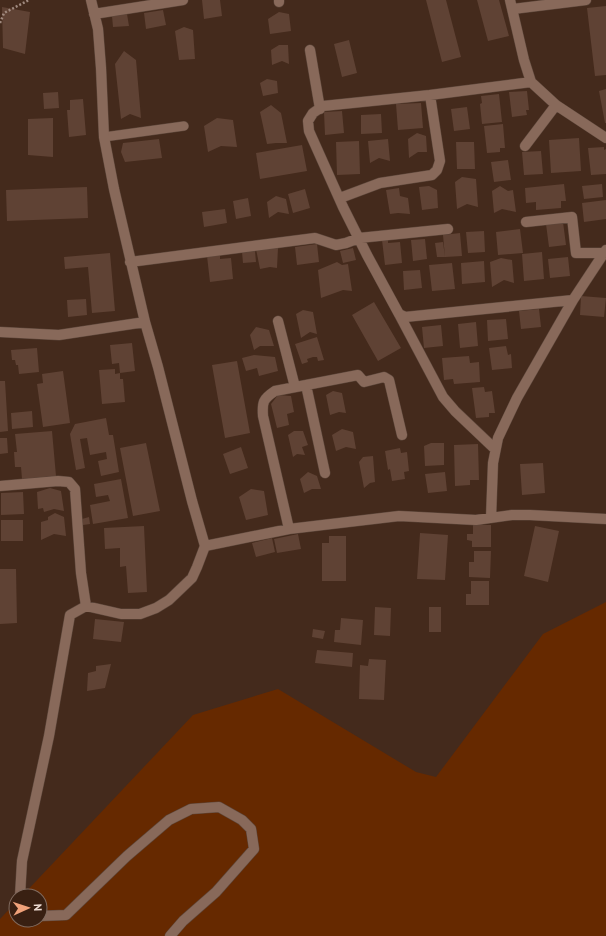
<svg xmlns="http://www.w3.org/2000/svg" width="606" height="936" viewBox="0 0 606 936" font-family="'PT Sans',sans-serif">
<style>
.green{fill:#662900}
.building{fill:#5f4234}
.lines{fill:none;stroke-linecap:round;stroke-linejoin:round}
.lane-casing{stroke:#5d473b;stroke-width:10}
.street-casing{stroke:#5d473b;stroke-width:11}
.path{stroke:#a08a7f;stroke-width:2.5;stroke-dasharray:2 2;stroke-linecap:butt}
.lane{stroke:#88695a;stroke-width:9}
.street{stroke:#88695a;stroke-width:10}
</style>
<rect width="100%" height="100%" fill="#442a1c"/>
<path class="green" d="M606 602V935L605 936H0V919L16 902V920H40V896H22L193 715 278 689 416 772 436 777 543 634Z"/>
<path class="building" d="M202 0H220L222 16 204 19Z
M426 0H446L461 57 442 62Z
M477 0H499L509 36 488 41Z
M606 6V75L595 76 587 8Z
M2 7 30 12 25 54 3 48Z
M163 10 166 25 146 29 144 13Z
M279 12 289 14 291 31 270 34 268 19Z
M127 14 129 26 113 27 112 16Z
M184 27 193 30 195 59 179 60 175 31Z
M349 40 357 73 342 77 334 44Z
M279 45H288L289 64 282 61 272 65 271 50Z
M124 51 136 60 141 118 130 114 121 119 115 64Z
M267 79 277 81 278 93 263 96 260 83Z
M606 89V123H605L599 91Z
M527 91 529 110H526L527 115 512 117 509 92Z
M58 92 59 108 44 109 43 93Z
M499 94 502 122 482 124 480 104 482 103 481 96Z
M83 99 86 135 69 137 67 110H70V100Z
M421 103 423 128 398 130 396 104Z
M271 105 281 113 287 143H276L267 144 260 112Z
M467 107 470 129 454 131 451 109Z
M342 111 344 133 325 135 324 112Z
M381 114 382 133 361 134V115Z
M53 118V157L28 155V119Z
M217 118 233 120 237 147 221 146 208 152 204 126Z
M503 124 505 148H500V152L487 153 484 126Z
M417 133 426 136 427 152H418L409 158 408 139Z
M579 138 581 171 551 173 549 140Z
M159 139 162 158 125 162 121 152 123 143Z
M388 139 390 161 379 158 370 163 368 141Z
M359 141 360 174 337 175 336 142Z
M456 142H474L475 169H457Z
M302 145 307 171 260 179 256 153Z
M604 147V150L606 149V174L591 175 588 148Z
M541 151 543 174 524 175 522 152Z
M508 160 511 180 494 182 491 162Z
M462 177 476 179 478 207 467 204 457 209 455 182Z
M564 184 566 201H561V208L536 210V202L526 203 525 188Z
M602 184 603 197 584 199 582 186Z
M429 186 437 190 438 208 422 210 419 187Z
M500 186 508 191 513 190 516 212 502 209 494 213 492 191Z
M87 187 88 218 7 221 6 190Z
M399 188 400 196 408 198 410 214 398 213 390 214 386 190Z
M305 189 310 208 293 213 288 194Z
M276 196 286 199 289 214 278 212 269 218 267 202Z
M248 198 251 216 236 219 233 201Z
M606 200V219L584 222 582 203Z
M225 209 227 223 204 227 202 212Z
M563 222 566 245 549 247 546 224Z
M520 229 523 253 498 255 496 232Z
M484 231 485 252 468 253 466 232Z
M460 233 462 256 445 257 443 235Z
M388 239V243L400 242 402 263 385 265 382 240Z
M425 239 427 259 413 261 411 240Z
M443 242 445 257H437L435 243Z
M317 244 319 262 297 265 295 247Z
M278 248 277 268 270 267 260 269 256 249Z
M353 248 356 260 343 263 340 251Z
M255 251 256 262 243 263 242 252Z
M542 252 544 279 524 281 522 254Z
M110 253 115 311 92 313 88 267 65 269 64 257Z
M220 255V259L231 258 233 279 210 282 207 256Z
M568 257 570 276 550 278 548 259Z
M501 258 512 260 514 283 504 280 492 287 490 262Z
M484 261 485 282 462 284 461 263Z
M337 262 342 265 348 264 352 291 343 290 321 298 318 270Z
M452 263 455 289 432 291 429 265Z
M420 270 422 288 404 290 403 271Z
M581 296 606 298 604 317 580 315Z
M86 299 87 315 68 317 67 300Z
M374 302 401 348 378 361 352 315Z
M539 309 541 327 521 329 519 311Z
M303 310 313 312 317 334 310 332 301 338 296 314Z
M506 319 508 339 488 341 487 320Z
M476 322 478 346 460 348 458 324Z
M441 325 443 346 424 348 422 327Z
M256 327 269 330 274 346H260L254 350 250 335Z
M317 337 324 360 318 361 317 357H313L307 359 308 362 302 364 295 344Z
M132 343 135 371 120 373 119 363 112 364 110 345Z
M506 346 508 355 511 354 512 368 492 370 489 348Z
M37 348 39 372 19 374 18 365H16L15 360H12L11 350Z
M254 355 275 357 278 371 259 376 257 368 246 371 242 358Z
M469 356 470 363 479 362 480 382 454 384 453 379 444 380 442 358Z
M237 361 250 433 225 438 212 365Z
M115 369V374L120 373V379H123L125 402 102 404 99 370Z
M63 371 70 423 43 427 37 384 43 383 42 374Z
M0 381H5L8 431 0 432Z
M484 387 485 392 492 391 495 413H489V417L476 418 472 388Z
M333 391 342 393 346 413 339 412 330 415 326 395Z
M278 395 291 396 294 412 287 414 289 425 277 428 271 404Z
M32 411 33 427 12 429 11 413Z
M106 418 109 435H113L119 472 101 476 98 461 107 459 106 452 90 455 87 438 80 439 85 468 76 470 70 434 75 424Z
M342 429 353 432 356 449 346 447 336 451 332 435Z
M52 431 56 476 22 479 21 467H15L14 452H17L15 434Z
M294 431H303L308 445 302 447 305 455 297 454 293 457 288 435Z
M0 438H7L8 453 0 454Z
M146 443 160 511 133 516 120 448Z
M431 443H444V465L425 466 424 446Z
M478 444 479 480H470V485L455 486 454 445Z
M241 447 248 468 230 474 223 454Z
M400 448 401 453 407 452 409 471 404 472 405 479 392 481 390 469 388 470 385 451Z
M373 456 375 482 370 483 364 488 359 462 363 457Z
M543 463 545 493 522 495 520 464Z
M308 472 317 476 321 489H312L304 493 300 479Z
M445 472 447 491 428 493 425 474Z
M121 479 128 518 93 524 90 505 110 501 108 495 96 497 94 484Z
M50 488 61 491 64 511 54 509 44 512 43 508 38 509 37 492Z
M251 489 264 491 268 515 246 520 239 497Z
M23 492 24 514 1 515V493Z
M55 513 64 517 66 536 54 534 41 540V522L48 520V517Z
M89 517 90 524 83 525 82 519Z
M1 520H23V541H1Z
M473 525H491V547H472V541L467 540V534H473Z
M144 526 147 592 128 593 126 566 120 567V548L105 549 104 528Z
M535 526 559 531 548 582 524 576Z
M420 533 448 535 445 580 417 579Z
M298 534 301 549 277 553 274 539Z
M329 536H346V581H322V543H329Z
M272 538 275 552 256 557 252 543Z
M474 551H491L490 578 469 577V562H474Z
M0 569H16L17 623 0 624Z
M471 581H489V605H466V594H471Z
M375 607 391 608 390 636 374 635Z
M429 607H441V632H429Z
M341 618 363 620 361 645 334 642 335 630H340Z
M95 619 124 622 121 642 93 639Z
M313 629 325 631 323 639 312 637Z
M317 650 353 653 352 667 315 663Z
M369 659 386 660 384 700 359 699 360 665 368 666Z
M111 664 105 688 87 691 88 673 96 671V666Z"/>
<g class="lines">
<defs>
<path id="lane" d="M104 137 184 126"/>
<path id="street" d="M279 0V2
M510 0 524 60 531 82 556 105 606 138
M513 9 586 0
M94 14 183 0
M310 50 320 109
M531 82 430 95 323 106 313 113 308 121 309 131 343 207 367 255 399 314 405 317 573 300
M525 146 556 105
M340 198 380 183 432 175 437 170 440 161 430 95
M526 222 572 217 576 253H604
M130 262 315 238 336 245 346 243 359 238 448 229
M399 314 443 397 455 411 495 449
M278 321 295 387
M0 332 59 335 145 322
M306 385 325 473
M0 486 58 481 69 482 75 489 81 573 86 606
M491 518 493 463 498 438 517 398 573 300 606 250
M289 529 263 416C262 402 263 399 275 391L358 375 364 382 384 377 389 380 402 435
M205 546 289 529 399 516 476 520 512 515H530L606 519
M20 896 22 861 49 736 70 615 86 606 121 614H140L156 608 169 600 192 578 197 567 205 546 192 501 158 367 145 322 114 189 104 137 101 68 98 29 91 0
M40 916 66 915 127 856 169 820 191 809 219 807 242 820 251 829 254 849 216 892 183 921 170 936"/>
</defs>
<use href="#lane" class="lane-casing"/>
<use href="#street" class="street-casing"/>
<path class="path" d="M0 23 4 13 29 0"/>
<use href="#lane" class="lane"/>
<use href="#street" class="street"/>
</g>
<g transform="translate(28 908) rotate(87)"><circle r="19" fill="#392012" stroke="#816b5f"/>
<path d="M0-3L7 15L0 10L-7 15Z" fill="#f0a27a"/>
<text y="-6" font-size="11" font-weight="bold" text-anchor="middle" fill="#eedcd3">N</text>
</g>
</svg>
